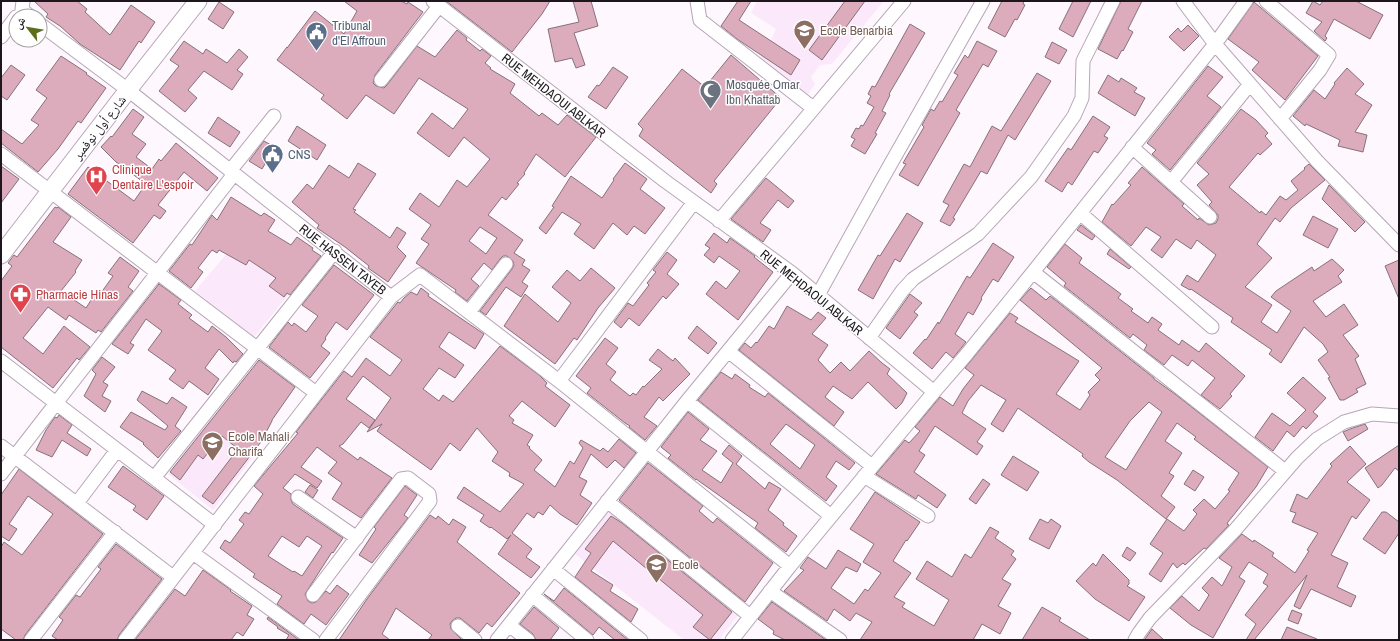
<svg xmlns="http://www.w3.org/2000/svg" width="1400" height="641" viewBox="0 0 1400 641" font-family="'Archivo Narrow','Noto Naskh Arabic',sans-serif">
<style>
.education{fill:#fbe9fb}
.building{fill:#ddacbc;stroke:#877178;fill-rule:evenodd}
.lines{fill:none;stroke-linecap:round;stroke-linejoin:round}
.minor-casing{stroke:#b6a6b6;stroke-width:15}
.major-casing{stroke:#b6a6b6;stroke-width:19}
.minor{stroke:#fff;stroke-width:13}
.major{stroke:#fff;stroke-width:17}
.labels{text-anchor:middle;stroke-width:3;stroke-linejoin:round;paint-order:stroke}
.service-label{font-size:13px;fill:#4e5e75;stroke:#fff;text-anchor:start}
.education-label{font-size:13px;fill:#785e54;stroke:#fff;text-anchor:start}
.worship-label{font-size:13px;fill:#5b616d;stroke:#fff;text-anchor:start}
.street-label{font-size:13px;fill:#1d171d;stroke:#fff}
.health-label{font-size:13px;fill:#be3a42;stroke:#fff;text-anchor:start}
</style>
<rect width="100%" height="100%" fill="#fef7fe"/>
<path class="education" d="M757 1H884L832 64 820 65 811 77 815 84 807 96 758 61 772 38 776 29 751 13Z
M240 238 298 283 254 337 195 291Z
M211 418 257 452 213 510 168 474Z
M610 509 739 614 719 640H684L575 554Z"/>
<path class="building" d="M34 1H77L87 9 85 12 110 35 131 5 155 22 141 43 139 41 120 70 80 44 60 26 46 17 48 14Z
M344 1H401L407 4 408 2 423 12 375 75 373 83 376 86 384 88 387 85 417 46 435 57 457 30 467 38 466 40 480 51 482 49 491 56 485 63 491 68 490 69 515 84 510 93 539 116 542 113 558 125 567 115 596 137 565 177 536 154 524 173 525 174 517 183 519 184 506 200 502 197 488 215 523 240 514 253 525 260 522 265 530 270 522 282 528 286 521 297 506 287 486 315 480 311 512 269 514 265 513 261 507 256H503L500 259 492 270 484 263 471 279 479 286 467 301 455 292 456 290 416 263 429 244 421 239 431 225 409 209 420 193 439 207 457 180 467 187 490 159 464 137 449 157 417 133 432 113 453 129 468 109 419 78 394 114 366 95 347 119 321 99 324 95 277 60 287 47V48L315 11 344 34 357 11ZM480 227 497 238 486 254 469 241Z
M446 1H550L542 14 512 52Z
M573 1H591L598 26 574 33 585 65 576 68 572 58 555 62 548 29 579 22Z
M738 1H751L739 20 800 60 791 75 737 39 721 26Z
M845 1H865L822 60 809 50Z
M1002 1H1024L1023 4 1025 5 1017 20 1015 19 1005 37 988 28Z
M1073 1H1091L1073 37 1059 29Z
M1121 1H1142L1128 29 1133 32 1123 51 1122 50 1117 59 1098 49Z
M1313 1 1320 5 1323 1H1356L1383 15 1370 39 1334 19 1325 36 1327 38 1325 41 1314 31 1322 22 1306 13Z
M219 2 234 12 223 29 208 19Z
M1254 2 1318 56 1285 100 1252 70 1259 62 1228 39Z
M910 24 925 33 889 94 890 95 882 111 886 113 875 133 877 134 865 154 851 146 855 139 851 137 856 128 859 129 861 125 863 126 874 107 867 103 871 96 868 94 872 86 875 87Z
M1188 25 1199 36 1184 51 1169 37 1178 28 1181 32Z
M184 41 203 54 206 49 227 63 239 49 248 57 237 70 243 74 232 90 204 71 188 90 197 98 185 112 159 91 179 66 170 60Z
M977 41 997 51 988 67 983 64 956 110 960 113 918 186 899 175 906 164 903 163 924 127 922 125 931 109 934 111 940 101 942 102 958 75 954 73 965 55 968 58Z
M1052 42 1067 50 1059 64 1045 57Z
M731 55 781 98 714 181 717 184 711 193 639 136 643 129 638 124 682 69 705 87Z
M61 56 87 73 86 74 106 88 81 123 78 121 58 149 38 172 1 143V129L22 144 39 125 31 120 47 98 36 90Z
M11 65 25 75 7 100 1 96V78Z
M1208 66 1223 77 1207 96 1221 107 1170 170 1152 154 1156 150 1147 143Z
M613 67 628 77 606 109 588 97 597 85 599 86Z
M1347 68 1364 84 1355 94 1372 105 1355 132 1367 135 1363 152 1338 146 1340 140 1306 124 1305 126 1293 116 1314 90 1325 99 1335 84 1334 83Z
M1037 73 1051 81 1015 140 1008 135 987 174 981 171 953 218 955 219 950 226 940 221 949 205 943 202 964 164 970 167 992 126 1001 131Z
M1108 75 1119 82 1121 78 1137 88 1134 92 1145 98 1135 116 1098 93Z
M133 109 144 117 132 134 146 144 136 157 152 169 159 159 161 161 176 143 218 178 207 191 184 172 158 205 166 211 160 219 154 215 133 243 68 194 88 167 134 201 146 184 116 162 101 147 111 136 112 137Z
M1241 109 1256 120 1268 133 1265 136 1272 144 1260 155 1258 153 1229 187 1260 213 1261 211 1266 215 1280 196 1286 200 1298 190 1291 181 1305 169 1304 168 1309 164 1325 180 1291 208 1280 222 1275 218 1257 244 1272 258 1245 287 1272 305 1261 322 1277 333 1291 311 1271 297 1276 291 1312 267 1314 271 1332 259 1344 270 1338 276 1342 282 1313 301 1326 317 1344 304 1358 325 1343 335 1359 356 1355 359 1366 384 1356 389 1358 392 1344 400H1340L1328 378 1330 377 1318 360 1328 352 1323 344 1304 327 1281 363 1269 354 1272 350 1231 322 1233 318 1191 289 1190 290 1181 285 1187 275 1198 282 1216 255 1197 240 1191 249 1176 239 1162 258 1151 250 1161 237 1146 227 1131 246 1102 222 1112 204 1113 205 1131 185 1128 183 1142 167 1184 204 1182 206 1198 220 1199 218 1209 225 1216 223 1218 219V215L1209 205 1212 202 1197 185 1209 174 1197 163Z
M1093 116 1110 127 1104 136 1108 138 1098 153 1094 151 1072 185 1068 182 1062 192 1045 181 1068 148 1071 150Z
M218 117 240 132 230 147 208 133Z
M297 126 326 145 317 160 288 141Z
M264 141 271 145 266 151 271 154 262 169 249 161Z
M358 163 376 174 353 209 356 210 354 212 390 238 397 227 406 233 397 247 406 256 388 282 368 268 369 266 345 247 317 228 319 225 292 202 307 184 313 189 329 165 349 178Z
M625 163 647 179 640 189 665 208 645 234 634 226 627 235 613 223 594 249 574 234 581 224 562 212 546 234 539 228 554 207 552 206 571 176 602 198 614 180 613 179Z
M1 166 19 179 1 203Z
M766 178 794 201 788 208 778 200 760 223 771 230 763 242 731 219Z
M1329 185 1365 222 1355 232 1322 199Z
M231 197 261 216 264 213 275 220 268 231 291 245 297 237 313 248 312 250 321 256 290 295 287 293 284 297 269 286 276 278 249 260 246 265 219 250 217 253 212 250 198 268 203 272 191 288 169 271 190 244 192 245 212 215 217 220Z
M55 207 57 208 58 207 71 217 53 242 82 260 75 271 76 272 61 291 86 308 97 291 101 293 113 276 108 273 120 257 139 271 128 287 133 291 101 332 98 330 96 333 69 315 66 320 48 307 23 338 43 354 64 326 90 347 79 360 77 358 53 388 1 347V281L12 266 8 263 14 255 17 257Z
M907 213 923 223 900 262 895 259 873 299 858 290 878 255 880 256Z
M1313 216 1338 229 1328 248 1303 235Z
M1081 225 1095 236 1092 240 1077 230Z
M714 233 727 243 730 238 755 256 754 257 773 272 738 320 706 294 716 281 726 289 740 271 719 256 714 263 704 255 710 248 705 245Z
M993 243 1014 257 998 282 993 279 981 298 982 299 973 315 968 312 955 334 966 342 953 358 946 352 932 369 913 353 925 339 926 340 938 322 939 324 967 276 970 278Z
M1065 244 1082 258 1079 263 1121 294 1118 298 1133 309 1131 311 1148 323 1152 317 1162 324 1158 330 1179 345 1182 340 1199 352 1206 343 1245 376 1230 394 1232 396 1220 409 1201 395 1215 378 1192 360 1188 366 1172 355 1164 365 1144 350 1147 345 1133 334 1130 338 1064 286 1066 283 1047 267Z
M1110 249 1131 267 1129 269 1107 254Z
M667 252 677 260 667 274 679 284 666 299 663 296 639 326 629 318 621 328 614 322 628 303 633 306 649 285 647 283 656 272 653 270Z
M1399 260V299L1385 266Z
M334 265 374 295 347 330 336 322 325 338 326 339 321 346 330 353 310 378 269 347 288 322 292 326 294 323 306 332 318 316 302 305Z
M591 268 615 288 598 308 577 340 574 338 555 364 504 326 525 294 558 322 571 303 552 287 567 270 580 281Z
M159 284 181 300 178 304 192 315 189 318 208 332 212 326 226 337 243 354 236 362 234 361 233 363 219 349 205 368 219 379 208 395 189 381 183 389 169 379 176 370 148 350 162 331 146 319 130 343 134 345 128 354 112 344Z
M421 288 429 294 428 296 484 334 475 349 449 332 439 347 464 365 455 378 439 368 423 389 439 401 443 395 453 402 500 346 539 375 547 383 545 386 570 405 555 427 522 401 509 416 514 420 512 423 533 435 527 445 530 447 529 448 542 460 534 470 555 487 570 461 574 464 583 448 579 443 581 440 600 451 603 448 608 452 619 439 636 453 624 468 615 460 607 468 591 454 579 477 587 481 580 495 592 503 577 525 560 514 550 505 543 515 538 512 534 518 527 513 512 533 532 549 526 557 540 567 531 578 498 554 511 535 507 539 491 527 490 528 480 521 484 515 457 498 464 487 500 512 524 484 509 476 510 473 492 461 498 452 477 428 460 451 450 443 431 470 377 431 382 424 367 432 391 398 363 376 346 399 375 420 369 428 361 422 343 444 339 446 358 460 360 457 392 478 361 518 332 499 342 483 328 473 337 462 317 447 301 467 322 481 317 488 295 474 283 488 291 494V500L293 504 343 538 333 553 332 552 305 594 308 601 312 603 316 602 326 591 330 594 337 585 349 594 326 625 311 614 304 624 277 604 282 596 253 577 255 574 220 548 225 540 230 543 244 524 239 520 245 512 249 514 263 494 254 486 298 433 296 432 344 371 352 377 366 358 390 376 402 360 370 337 397 303 398 302 400 303 404 298 411 292 417 295ZM282 536 299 547 307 536 322 546 302 576 294 571 293 572 268 556Z
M1031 288 1046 300 1050 296 1054 299 1154 378V379L1175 394 1268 467 1256 487 1228 522 1227 524 1229 525 1206 549 1204 548 1185 565 1183 563 1177 568 1173 563 1161 582 1149 574 1163 553 1150 544 1167 519 1184 531 1197 514 1193 510 1204 499 1215 509 1230 491 1228 490 1239 473 1194 439 1196 437 1177 423 1165 441 1182 453 1169 473 1174 476 1161 496 1175 507 1166 519 1117 480 1089 462 1082 456 1083 454 1018 408 1003 432 991 424 1006 400 981 385 968 401 962 413 986 429 977 442 983 446 977 455 935 426 919 451 925 455 914 472 946 495 937 508 918 495 916 499 876 474 905 440 909 443 920 431 915 427 940 397 953 406 963 389 974 375 965 368 1010 313 1018 318 1015 322 1079 361 1056 394 1080 410 1090 395 1088 392 1100 380 1095 375 1102 368 1020 300ZM1149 402 1162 412 1126 470 1105 457 1130 421Z
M910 294 922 303 914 312 918 315 900 339 886 328Z
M787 306 811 320 818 312 826 318 812 334 828 345 818 360 830 373 841 362 850 371 869 351 882 363 890 369 887 374 907 393 902 403 896 409 868 382 852 399 833 386 825 397 844 412 834 426 739 350 745 343 751 348 756 342 757 343 769 326 774 329Z
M697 326 717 343 708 354 688 338Z
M605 338 618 348 606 364 616 372 610 380 630 396 633 393 636 395 643 386 644 387 662 369 649 360 658 349 673 361 675 358 690 374 663 401 659 397 644 417 657 426 645 440 629 427 630 426 625 423 587 393 591 388 576 376Z
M102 357 115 367 103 382 108 385 102 396 111 401 105 412 84 396 96 374 92 370Z
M259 360 295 387 272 420V421L263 438H264L213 504 202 496 238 449 222 436 203 459 198 455 180 480 170 472Z
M721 372 732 379 735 374 750 385 749 387 765 397 768 393 855 463 849 470 836 461 826 477 837 486 826 501 698 400ZM786 424 815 445 800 469 770 444Z
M1303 377 1326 398 1313 412 1318 416 1306 429 1303 426 1294 437 1287 431 1273 451 1255 437 1272 413 1290 426 1306 410 1287 393Z
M142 391 167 404 172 397 187 407 175 426 181 431 158 458 143 444 144 443 120 427 131 412 165 430 168 426 137 400Z
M688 412 709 429 700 440 717 451 702 470 721 483 733 463 722 454 729 445 742 456 736 464 765 489 769 482 781 489 768 510 784 523 783 525 797 536 786 552 755 528 758 523 696 479V480L668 458 671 455 661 447Z
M59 415 72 425 67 433 91 449 87 456 62 440 52 457 36 450 46 430 55 417 57 418Z
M1365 424 1368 429 1348 441 1343 432 1350 429Z
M1399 445V471L1395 468 1382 485 1378 488 1365 468Z
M1350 446 1366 464 1347 482 1370 500 1356 519 1352 516 1331 555 1348 563 1337 587 1356 596 1351 607 1311 589 1300 609 1294 606 1307 575 1254 640H1246L1256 624 1245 615 1268 586 1263 583 1268 574 1249 562 1239 577 1245 581 1213 638 1191 625 1170 608 1182 596 1199 611 1209 595 1202 588 1212 577 1222 586 1232 567 1219 558 1242 534 1253 542 1254 540 1274 553 1272 556 1295 573 1309 551 1307 550 1318 533 1292 522 1296 513 1290 511 1297 494 1307 499 1332 466 1330 464Z
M1013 456 1039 472 1027 491 1001 475Z
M648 463 703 506 699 511 713 523 717 518 773 563 745 602 619 500Z
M123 466 164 496 147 520 133 510 136 506 108 487Z
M19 469 103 534 25 635 23 640H16L1 629V547L4 542 22 555 53 514 28 496 9 524 17 529 9 541 1 536V495Z
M1193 470 1204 477 1195 491 1184 484Z
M983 479 990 484 976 504 969 499Z
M310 485 318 490 313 498 305 492Z
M405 486 417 495 404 515 408 518 372 563 359 555 376 529 374 527Z
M875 492 920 522 907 541 906 540 893 561 911 573 894 597 905 603 902 607 934 626 949 600 916 579 927 561 952 577 965 554 971 558 990 527 999 532 995 538 1014 551 1011 555 1016 559 1002 579 1011 584 998 606 1011 613 1000 634 982 624 973 640H860L872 622 856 613 850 621 834 609 827 621 784 591 804 570 800 568 808 557 826 569 838 550 861 564 857 572 846 567 831 588 854 604 865 589 868 591 881 573 863 562 874 544 850 529Z
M1382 512H1386L1399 522V533L1385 554 1363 539Z
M430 515 436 519 438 516 449 525 453 519 466 527 457 542 520 593 492 627 487 623 479 633 460 618H456L452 621 450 624 451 629 462 640H428L432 635 396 608 382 634 390 640H339L367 599Z
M611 516 622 523 732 612 710 640 693 627 703 615 613 541 591 571 613 585 610 591 638 609 631 622 575 577 591 553 585 549Z
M1040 519 1048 523 1051 519 1061 526 1049 549 1029 539Z
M116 544 162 579 119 635 117 640H58L52 636 63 620 59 617 76 595 80 597 101 569 98 567Z
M1127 547 1136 553 1130 561 1122 556Z
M1103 554 1129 580V584L1127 586 1145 597 1129 621 1095 599 1076 581 1093 563 1096 566Z
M203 570 231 590 230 591 252 606 247 615 254 619 243 636 237 632 231 640H135L175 589 185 596Z
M564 588 628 640H615L599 627 593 635 544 594 554 601Z
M772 602 826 640H785L773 634 774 631 758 619Z
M534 607 559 628 550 640H536L533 634 520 624Z
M1042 607 1061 618 1059 621 1090 640H1022Z
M1292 610 1302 614 1298 624 1288 620Z
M268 617 299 640H286L289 635 277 628 278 627 267 619Z
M1287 627 1317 639V640H1281Z
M1152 629 1164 640H1146L1145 639Z"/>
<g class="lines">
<defs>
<path id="minor" d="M23 1 22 10 30 16
M433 1 665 181 792 273 934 392
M697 1 700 20 813 108
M1183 1 1215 44 1317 161 1399 245
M1266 1 1329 55 1320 70 1280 119
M40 24 128 90 391 297
M1 37 16 17
M381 80 439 6
M1132 147 1210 217
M1 154 316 393
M230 171 274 116
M1171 182 1250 84
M1080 213 1212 327
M719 221 904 1
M1033 272 1285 471
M818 295 881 181 983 1
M469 312 506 264
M869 338 902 291 913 279 978 234 1031 177 1074 116 1082 98 1083 61 1113 1
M728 351 872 466
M1 361 154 478 335 251
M559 381 694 202
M687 401 831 516
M1 446 173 577
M1 474 234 174
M864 476 928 516
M154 478 215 525
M298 497 357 538
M607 501 750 616
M77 503 117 450
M193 553 313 640
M553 569 641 640
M770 591 840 640
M313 595 401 479 408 478 429 494 430 501 326 640
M532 595 587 640
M509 625 528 640
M458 626 475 640
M31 640 115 532
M125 640 391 297 420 275 559 381 790 566
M497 640 687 401 792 273
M732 640 790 566 934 392 966 355 1033 272 1215 44 1246 1
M1135 640 1139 633 1150 618 1235 530 1297 458 1317 439 1344 422 1372 414 1399 416"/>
<path id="major" d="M1 255 128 90 198 1"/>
</defs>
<use href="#minor" class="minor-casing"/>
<use href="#major" class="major-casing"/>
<use href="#minor" class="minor"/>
<use href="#major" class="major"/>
</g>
<defs>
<symbol id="school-pin" viewBox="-11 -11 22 30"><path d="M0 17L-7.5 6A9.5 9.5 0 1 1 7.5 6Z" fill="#8d6e63" stroke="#fff"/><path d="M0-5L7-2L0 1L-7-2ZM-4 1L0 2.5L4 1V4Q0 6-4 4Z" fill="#fff"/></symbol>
<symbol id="civic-pin" viewBox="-11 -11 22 30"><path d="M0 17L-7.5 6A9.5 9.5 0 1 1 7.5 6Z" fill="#5c6f8a" stroke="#fff"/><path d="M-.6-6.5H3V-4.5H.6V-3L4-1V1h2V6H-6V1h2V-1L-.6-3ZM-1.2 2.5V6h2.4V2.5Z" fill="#fff"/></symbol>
<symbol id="mosque-pin" viewBox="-11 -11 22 30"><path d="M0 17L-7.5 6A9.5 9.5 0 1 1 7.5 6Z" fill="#6b7280" stroke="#fff"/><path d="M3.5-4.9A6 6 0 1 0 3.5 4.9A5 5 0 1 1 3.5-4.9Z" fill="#fff"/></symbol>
<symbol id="hospital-pin" viewBox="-11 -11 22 30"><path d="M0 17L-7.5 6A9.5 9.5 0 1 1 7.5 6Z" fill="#e0444e" stroke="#fff"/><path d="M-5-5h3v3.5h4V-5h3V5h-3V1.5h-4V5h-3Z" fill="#fff"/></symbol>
<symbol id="pharmacy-pin" viewBox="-11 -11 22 30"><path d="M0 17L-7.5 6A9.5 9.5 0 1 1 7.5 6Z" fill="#e0444e" stroke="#fff"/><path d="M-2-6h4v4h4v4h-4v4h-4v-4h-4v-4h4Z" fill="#fff"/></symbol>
</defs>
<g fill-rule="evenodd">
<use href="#school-pin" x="792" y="18" width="25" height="34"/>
<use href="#civic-pin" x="304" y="20" width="25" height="34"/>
<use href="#mosque-pin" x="698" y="78" width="25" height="34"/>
<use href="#civic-pin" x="260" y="142" width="25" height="34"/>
<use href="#hospital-pin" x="84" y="164" width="25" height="34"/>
<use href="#pharmacy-pin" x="8" y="282" width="25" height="34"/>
<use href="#school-pin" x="200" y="430" width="25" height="34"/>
<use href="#school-pin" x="644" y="552" width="25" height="34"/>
</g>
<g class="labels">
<g class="service-label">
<text x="332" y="30">Tribunal<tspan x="332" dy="15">d'El Affroun</tspan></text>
<text x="288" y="159">CNS</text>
</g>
<g class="education-label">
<text x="820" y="35">Ecole Benarbia</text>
<text x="228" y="441">Ecole Mahali<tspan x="228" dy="15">Charifa</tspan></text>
<text x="672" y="569">Ecole</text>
</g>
<g class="worship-label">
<text x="726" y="89">Mosquée Omar<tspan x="726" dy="15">Ibn Khattab</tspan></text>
</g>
<g class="street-label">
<text transform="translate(554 95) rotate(38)" y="5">RUE MEHDAOUI ABLKAR</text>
<text transform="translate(99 127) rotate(-52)" y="5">شارع أول نوفمبر</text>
<text transform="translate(343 259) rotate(38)" y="5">RUE HASSEN TAYEB</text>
<text transform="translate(812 292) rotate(39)" y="5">RUE MEHDAOUI ABLKAR</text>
</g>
<g class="health-label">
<text x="112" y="174">Clinique<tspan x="112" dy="15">Dentaire L'espoir</tspan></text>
<text x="36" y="299">Pharmacie Hinas</text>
</g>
</g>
<rect width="1400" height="641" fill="none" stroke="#1d171d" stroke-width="4"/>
<g transform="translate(28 28) rotate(301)"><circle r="19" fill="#ffffff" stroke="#a5a2a5"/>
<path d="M0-3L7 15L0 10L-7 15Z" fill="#5d6e1a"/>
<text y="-6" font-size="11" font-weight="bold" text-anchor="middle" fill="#1d171d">ش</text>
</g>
</svg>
